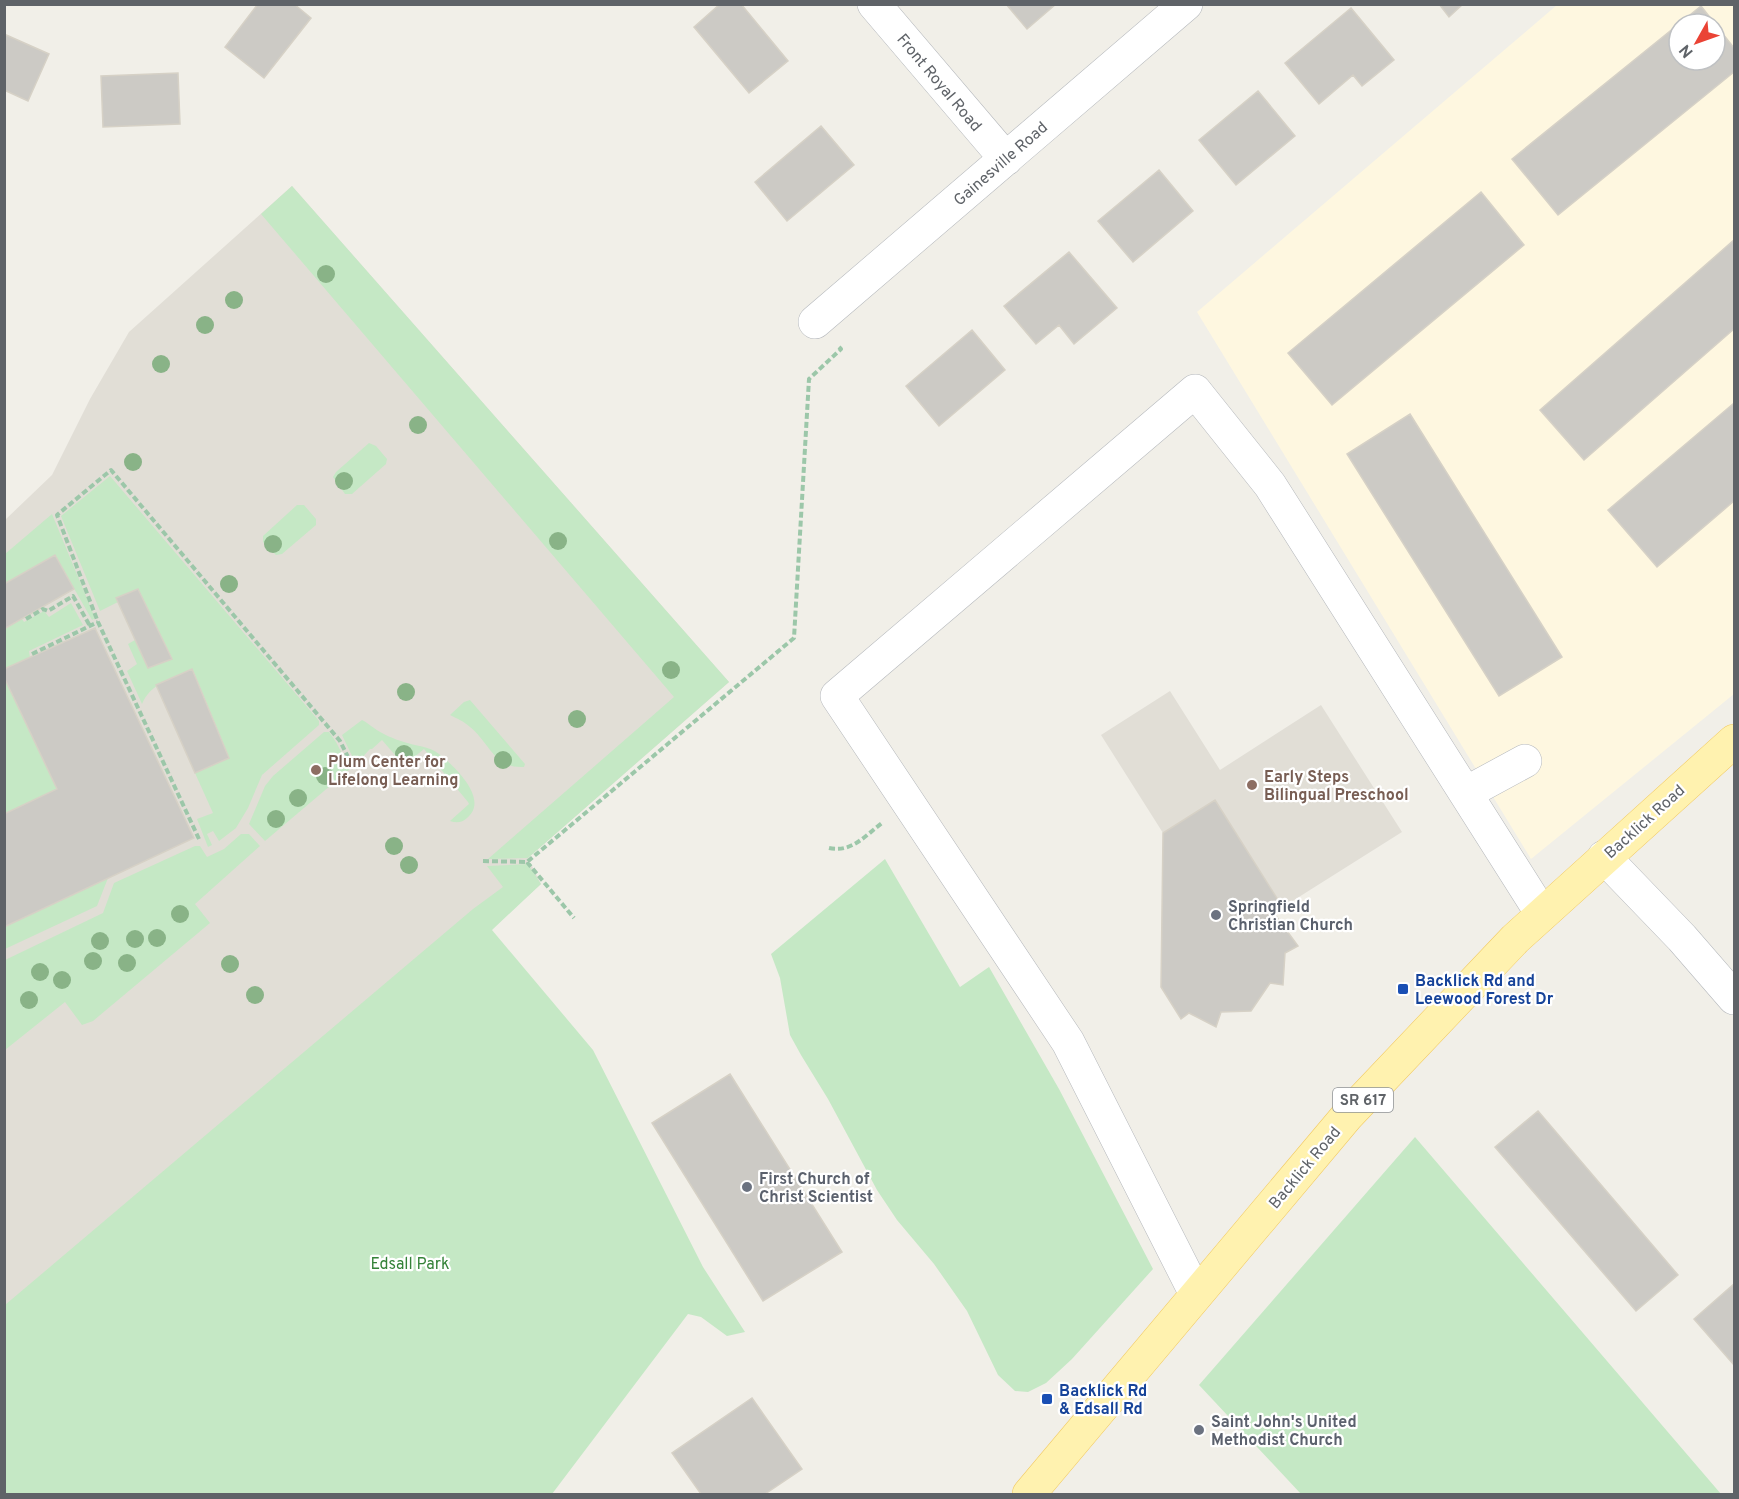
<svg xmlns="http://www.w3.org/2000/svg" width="1739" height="1499" viewBox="0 0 1739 1499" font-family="Overpass,sans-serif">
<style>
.commercial{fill:#fef7e0;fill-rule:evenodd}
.education{fill:#e1ded6}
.green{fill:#c5e8c5}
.building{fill:#cccac5;stroke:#d6d1c6;stroke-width:1.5;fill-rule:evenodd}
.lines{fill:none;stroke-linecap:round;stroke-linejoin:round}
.minor-casing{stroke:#b5b8bc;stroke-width:34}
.major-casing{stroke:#f2c960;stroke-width:34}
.path{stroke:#9cc7a9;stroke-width:4;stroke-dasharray:6 3;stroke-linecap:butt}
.minor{stroke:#fff;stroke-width:33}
.major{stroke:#fff2af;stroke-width:33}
.tree{fill:#89b387}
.education-dot{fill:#8d6e63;stroke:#fff;stroke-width:2}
.worship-dot{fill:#6b7280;stroke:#fff;stroke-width:2}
.transit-dot{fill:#1a4fb4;stroke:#fff;stroke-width:2}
.labels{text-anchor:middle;stroke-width:4.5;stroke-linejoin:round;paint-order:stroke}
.shield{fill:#fff;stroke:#8f9295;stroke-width:1.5}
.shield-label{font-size:15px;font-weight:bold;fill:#5f6368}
.street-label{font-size:16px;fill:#5f6368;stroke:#fff}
.education-label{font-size:16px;font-weight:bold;fill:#785e54;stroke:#fff;text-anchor:start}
.worship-label{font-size:16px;font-weight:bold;fill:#5b616d;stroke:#fff;text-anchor:start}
.transit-label{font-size:16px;font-weight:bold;fill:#164399;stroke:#fff;text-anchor:start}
.park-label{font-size:16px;fill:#348238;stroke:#fff}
</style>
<rect width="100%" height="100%" fill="#f1efe8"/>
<path class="commercial" d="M1557 5H1734V694L1531 859 1197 312ZM1679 24H1715V60H1679Z"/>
<path class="education" d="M292 186 729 682 528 858 541 884 5 1367V520L52 475 90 399 129 332Z
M1170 691 1220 770 1321 705 1402 832 1283 907 1215 800 1163 833 1101 735Z"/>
<path class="green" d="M292 186 729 682 528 858 488 859 674 697 261 214Z
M369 443 376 446 387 459 386 464 352 494H345L333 477 336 472Z
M110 476 319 721V725L262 775 248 808 236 828 219 841 213 831 207 834 212 845 208 847 197 819 213 813 195 773 229 757 193 670C174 676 150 684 142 704L127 671 137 664 128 644 135 640 148 668 172 658 138 589 117 598 118 602 100 611 61 516Z
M297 505H304L316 519V525L282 554 276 555 263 542V536Z
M52 514 95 618 92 620 55 555 5 584V554Z
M71 603 83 625 29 651 30 658 5 669V629L22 619 24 622 44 611 49 617Z
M4 677 57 789 5 814H4Z
M470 700 525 764 524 767C494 769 490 743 470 727 465 722 456 718 450 715L464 702Z
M362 720C367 722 369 725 374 728 382 734 394 739 404 742 415 746 429 746 439 754 454 766 490 799 467 818 462 823 456 823 450 821L469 804 468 802 424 749 407 763H402L382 740 372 749H370L356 764 342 735Z
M324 732H329L336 742 350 769 265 841 249 824 265 786 273 776Z
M241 834H249L260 846 195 904 210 923 93 1021 82 1025 65 1002 5 1050V960L103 913 114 883 195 846H200L207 857 224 849Z
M885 859 960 987 989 967 1059 1089 1153 1269 1072 1359 1046 1383 1028 1392 1015 1391 998 1375 967 1311 934 1264 897 1220 877 1190 828 1099 801 1055 790 1035 780 978 771 954Z
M528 864 541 884 492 930 593 1050 703 1267 745 1332 727 1336 701 1317 688 1314 552 1494H5V1305L473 909 503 887 487 866Z
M108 878 97 906 5 949 4 927Z
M1415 1137 1721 1494H1301L1199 1385Z"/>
<path class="building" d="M258 4H294L311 18 264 78 225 47Z
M720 4H741L788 61 749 93 694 27Z
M1006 4H1056L1027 29Z
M1439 4H1463L1449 17Z
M1701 6 1734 48V72L1558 215 1512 159ZM1679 24H1715V60H1679Z
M1351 8 1394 60 1362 86 1353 75 1319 104 1285 63Z
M4 34 49 54 28 101 4 90Z
M178 73 180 124 103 127 101 76Z
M1258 91 1295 136 1236 185 1199 140Z
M821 126 854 165 787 221 755 182Z
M1159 170 1193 211 1133 262 1098 221Z
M1481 192 1524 245 1332 405 1288 353Z
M1734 240V329L1584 460 1540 410Z
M1069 252 1117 308 1074 344 1059 325 1036 344 1004 306Z
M972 330 1005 370 939 426 906 386Z
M1734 403V501L1657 567 1608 510Z
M1410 414 1562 657 1499 696 1347 454Z
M55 555 74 589 4 629V584Z
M138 589 172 659 148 668 116 598Z
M95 628 194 838 4 927V814L57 789 4 677V669Z
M192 669 229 758 195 773 156 685Z
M1215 800 1280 903 1263 913 1276 916 1298 946 1285 953 1283 985 1270 983 1251 1011 1221 1012 1216 1027 1189 1013 1181 1019 1161 987 1163 833Z
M730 1074 842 1252 763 1301 652 1123Z
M1538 1111 1678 1275 1636 1311 1495 1147Z
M1734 1284V1365L1694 1319Z
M752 1398 802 1469 765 1494H701L672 1453Z"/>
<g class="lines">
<defs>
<path id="minor" d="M874 4 1006 159
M815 322 1186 4
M1466 793 1525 761
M1604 857 1682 938 1734 998
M1196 1294 1068 1042 837 696 1195 391 1270 485 1542 914"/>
<path id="major" d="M1029 1494 1347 1116 1515 939 1734 741"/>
</defs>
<use href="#minor" class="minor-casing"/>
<use href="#major" class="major-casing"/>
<path class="path" d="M26 619 43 609 48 611 73 596 90 626
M32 654 98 622
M199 839 98 622 57 515 111 470 340 741 351 763
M829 848C851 853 865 836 882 823
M483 861 527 862 794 638 809 379 841 349 839 347
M527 862 574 918"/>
<use href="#minor" class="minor"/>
<use href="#major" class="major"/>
</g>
<g class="tree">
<circle cx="326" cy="274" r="9"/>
<circle cx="234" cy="300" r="9"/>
<circle cx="205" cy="325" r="9"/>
<circle cx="161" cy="364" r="9"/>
<circle cx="418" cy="425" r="9"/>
<circle cx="133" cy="462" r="9"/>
<circle cx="344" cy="481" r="9"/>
<circle cx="558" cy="541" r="9"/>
<circle cx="273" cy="544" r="9"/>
<circle cx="229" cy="584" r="9"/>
<circle cx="671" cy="670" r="9"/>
<circle cx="406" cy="692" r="9"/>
<circle cx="577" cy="719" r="9"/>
<circle cx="404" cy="754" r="9"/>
<circle cx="503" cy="760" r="9"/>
<circle cx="325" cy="776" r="9"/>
<circle cx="298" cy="798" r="9"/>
<circle cx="276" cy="819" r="9"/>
<circle cx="394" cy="846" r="9"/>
<circle cx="409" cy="865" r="9"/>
<circle cx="180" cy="914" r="9"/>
<circle cx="157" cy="938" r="9"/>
<circle cx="135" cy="939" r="9"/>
<circle cx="100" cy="941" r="9"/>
<circle cx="93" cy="961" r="9"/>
<circle cx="127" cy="963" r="9"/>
<circle cx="230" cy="964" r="9"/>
<circle cx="40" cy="972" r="9"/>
<circle cx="62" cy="980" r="9"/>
<circle cx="255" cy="995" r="9"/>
<circle cx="29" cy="1000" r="9"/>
</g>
<g class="education-dot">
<circle cx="316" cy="770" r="6"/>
<circle cx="1252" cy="785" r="6"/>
</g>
<g class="worship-dot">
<circle cx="1216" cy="915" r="6"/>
<circle cx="747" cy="1187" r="6"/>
<circle cx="1199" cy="1430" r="6"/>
</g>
<g class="transit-dot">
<rect x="1397" y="983" width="12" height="12" rx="3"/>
<rect x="1041" y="1393" width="12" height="12" rx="3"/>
</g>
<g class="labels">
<rect class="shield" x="1333" y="1088" width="60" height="24" rx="4.5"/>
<g class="shield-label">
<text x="1363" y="1105">SR 617</text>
</g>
<g class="street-label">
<text transform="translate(940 82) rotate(50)" y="6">Front Royal Road</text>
<text transform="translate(1000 163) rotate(-41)" y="6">Gainesville Road</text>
<text transform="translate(1644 821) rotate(-42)" y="6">Backlick Road</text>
<text transform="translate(1304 1167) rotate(-50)" y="6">Backlick Road</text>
</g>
<g class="education-label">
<text x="328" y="767">Plum Center for<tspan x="328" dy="18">Lifelong Learning</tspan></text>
<text x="1264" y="782">Early Steps<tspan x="1264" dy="18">Bilingual Preschool</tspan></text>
</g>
<g class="worship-label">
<text x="1228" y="912">Springfield<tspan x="1228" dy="18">Christian Church</tspan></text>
<text x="759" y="1184">First Church of<tspan x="759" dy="18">Christ Scientist</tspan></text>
<text x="1211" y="1427">Saint John's United<tspan x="1211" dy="18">Methodist Church</tspan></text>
</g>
<g class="transit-label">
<text x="1415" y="986">Backlick Rd and<tspan x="1415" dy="18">Leewood Forest Dr</tspan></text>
<text x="1059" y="1396">Backlick Rd<tspan x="1059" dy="18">&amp; Edsall Rd</tspan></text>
</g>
<g class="park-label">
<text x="410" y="1269">Edsall Park</text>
</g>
</g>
<rect width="1739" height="1499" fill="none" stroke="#5f6368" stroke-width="12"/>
<g transform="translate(1697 42) rotate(230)"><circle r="28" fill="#ffffff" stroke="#bfc1c3" stroke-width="1.5"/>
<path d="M0-4.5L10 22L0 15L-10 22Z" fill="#ea4335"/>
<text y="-9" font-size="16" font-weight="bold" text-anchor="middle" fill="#5f6368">N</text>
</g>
</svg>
